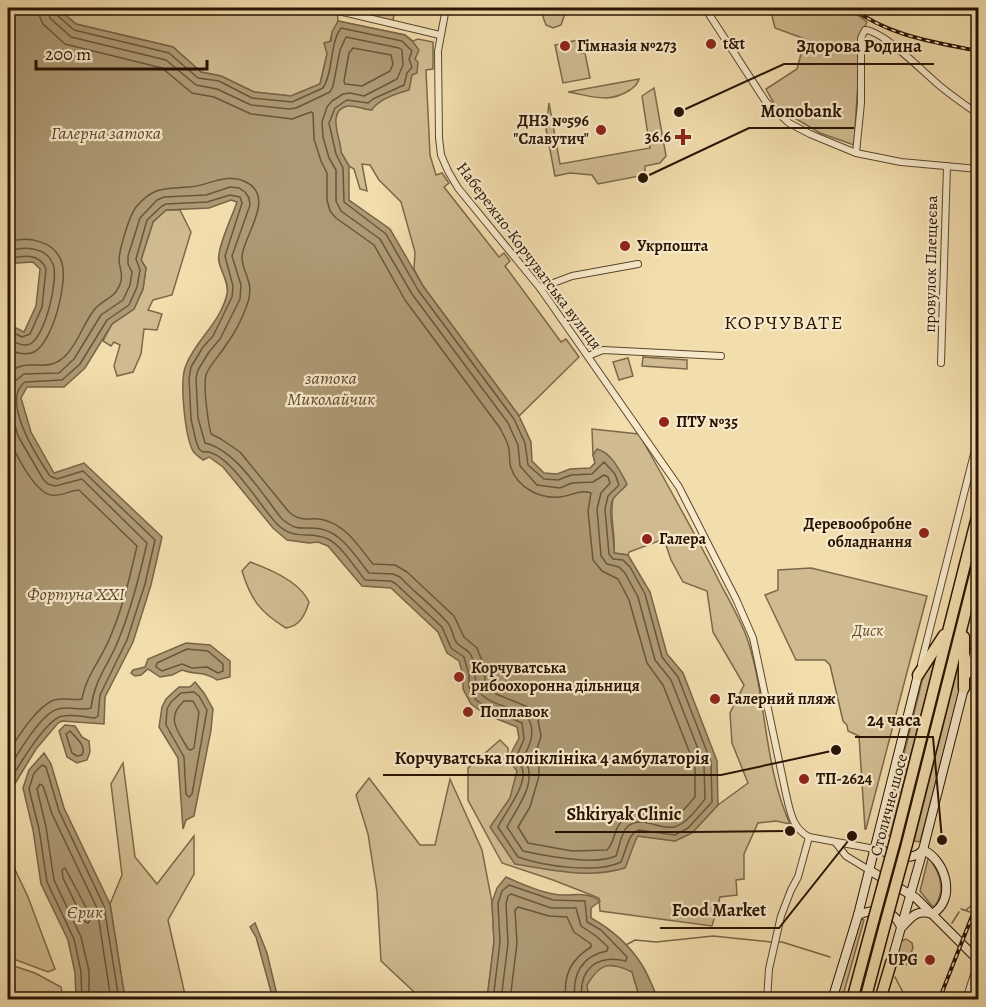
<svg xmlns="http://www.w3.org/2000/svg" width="986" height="1007" viewBox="0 0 986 1007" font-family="Alegreya,serif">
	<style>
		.green { fill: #d0bb90; stroke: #7c6849; stroke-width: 1.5 }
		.water { fill: #ad9973; stroke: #786446; stroke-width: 1.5 }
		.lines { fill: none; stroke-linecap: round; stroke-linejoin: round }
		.shore { stroke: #6a563a; stroke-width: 1.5 }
		.stream { stroke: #786446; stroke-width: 1.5 }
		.minor-casing { stroke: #5a462d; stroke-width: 8 }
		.secondary-casing { stroke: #281402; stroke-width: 10 }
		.trunk-casing { stroke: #281402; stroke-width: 13 }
		.minor { stroke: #f7e9ca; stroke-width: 6 }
		.secondary { stroke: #f7e9ca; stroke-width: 8 }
		.trunk { stroke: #f2ddad; stroke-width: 10 }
		.rail-casing { stroke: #281402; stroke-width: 4 }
		.rail { stroke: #f7e9ca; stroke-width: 1.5; stroke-dasharray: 4.5; stroke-linecap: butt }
		.trunk-bridge-casing { stroke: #281402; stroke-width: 13; stroke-linecap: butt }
		.trunk-bridge { stroke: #f2ddad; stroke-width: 10 }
		.poi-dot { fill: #8f2418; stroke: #f7e9ca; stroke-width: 2 }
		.labels { text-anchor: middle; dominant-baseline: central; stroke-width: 4.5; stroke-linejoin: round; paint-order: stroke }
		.poi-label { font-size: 16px; font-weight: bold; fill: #281402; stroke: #f7e9ca; text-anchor: start }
		.street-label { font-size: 16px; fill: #281402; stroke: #f7e9ca }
		.park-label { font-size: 16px; font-style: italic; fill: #634e34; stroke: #f7e9ca }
		.water-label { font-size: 18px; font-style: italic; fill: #5d492f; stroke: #f7e9ca }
		.quarter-label { font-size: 20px; letter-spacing: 1.5px; fill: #281402; stroke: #f7e9ca }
		.leader { fill: none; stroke: #281402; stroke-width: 2 }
		.callout-dot { fill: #281402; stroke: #f7e9ca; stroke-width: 2 }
		.callout-label { font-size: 18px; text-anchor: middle; font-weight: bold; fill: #281402; stroke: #f7e9ca; stroke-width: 4.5; stroke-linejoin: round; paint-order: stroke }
	</style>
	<rect width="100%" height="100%" fill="#f2ddad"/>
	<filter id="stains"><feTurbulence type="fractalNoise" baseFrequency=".00333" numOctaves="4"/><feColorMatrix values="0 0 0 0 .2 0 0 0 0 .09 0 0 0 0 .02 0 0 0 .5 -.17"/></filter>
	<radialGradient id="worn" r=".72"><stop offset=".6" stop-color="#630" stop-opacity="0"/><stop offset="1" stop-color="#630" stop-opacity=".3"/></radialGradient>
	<g class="green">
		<polygon points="57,8 395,8 393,21 337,8 338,21 405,35 413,41 418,39 433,42 433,69 426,70 430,155 436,175 442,173 449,183 444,187 499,257 504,253 510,261 505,266 561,342 566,339 579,357 519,416 423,286 414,269 415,252 401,202 379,180 370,165 362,164 367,191 360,189 354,169 349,166 341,152 325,110 332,33 320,84 291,96 254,92 221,76 201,72 173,47 76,24"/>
		<polygon points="545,8 567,8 561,25 553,28 546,25 543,17"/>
		<polygon points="770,8 848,8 867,22 861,34 854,145 820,133 776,107 766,89 797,69 805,39 775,28"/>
		<polygon points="578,40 581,53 585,53 590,78 563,83 555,45"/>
		<path d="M639,79C637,85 635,86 630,90C608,104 592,96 568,92Z"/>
		<polygon points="654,88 666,156 660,163 645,166 645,175 598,184 592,175 570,173 555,176 546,129 549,103 560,164 650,148 642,96"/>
		<polygon points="166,210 180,210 191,232 172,295 153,300 148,310 162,314 157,330 144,329 141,354 133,372 117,376 114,366 120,345 114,342 111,346 103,341 112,324 134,309 143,289 146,268 141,260 153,222"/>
		<polygon points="643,357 687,360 687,369 642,366"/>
		<polygon points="628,358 633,376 619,380 613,362"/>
		<path d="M592,429L639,434C665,480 690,525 714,571C725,594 740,617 748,641C767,701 764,767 790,824L776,821L758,823L744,854V879L736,880L737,895L720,897L712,926L600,911L599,898L553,880L502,863L468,800V768L500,740L508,748V759L635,839L638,836L675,841L692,833L718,805L748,783L732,743L730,713L744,685L713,632L707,591L683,582L671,560L664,539L629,552L628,555L614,553C616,535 609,517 613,499L593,465L595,463L593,455Z"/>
		<path d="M250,562C270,569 300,582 309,602C305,615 300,626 286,628C260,612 251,600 242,571Z"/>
		<polygon points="811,568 927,596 866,829 865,829 859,736 848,731 847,725 843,721 830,665 825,660 796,660 765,595 778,590 778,570"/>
		<polygon points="935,661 890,836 884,835 922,681 925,673"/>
		<polygon points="958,666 961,681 960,690 920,842 914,841"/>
		<polygon points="123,763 135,857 157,884 194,836 194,874 168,920 186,999 125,999 110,904 122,875 111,784"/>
		<polygon points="369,778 420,845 435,845 450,779 482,850 492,902 494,942 487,999 410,999 413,991 381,961 377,892 368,834 356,795"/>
		<path d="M928,859H930C940,873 946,890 935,906H932L920,891Z"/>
		<polygon points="8,860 11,861 28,897 55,969 48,972 8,957"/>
		<polygon points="860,918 864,920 842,999 836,1000"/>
		<polygon points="906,939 912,943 913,948 906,965 901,966 895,961 901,941"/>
		<polygon points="8,964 35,973 61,987 63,999 8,999"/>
		<polygon points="605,965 619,966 632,971 640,999 589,999 586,985 595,971"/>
	</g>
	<g class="water">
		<path d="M8,8H57L76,24L173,47L201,72L221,76L254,92L291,96L320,84L327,54L324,43L331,41L332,32L338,21L405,35L413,42L419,50L415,59L418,62L417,73L412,75L409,90C398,93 378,99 372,110C365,110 355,105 348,106C325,110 342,142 341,152L349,166V200L390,229L423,286L519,416L531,442L532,461L544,473L557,474L570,469L590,468L595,463L593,455L597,449C612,453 620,471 627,484C623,490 617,493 613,499C607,510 615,539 614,553L628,555L650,592L667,654L683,673L717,761L718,805L692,833L675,841L638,836C634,841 629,860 625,868C589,879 552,870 515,864L490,827L510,798L517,771L508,759L519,738L517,727L485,714L471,704L463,689V675L459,661L447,653L438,632L391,588L362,586L328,546L318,542L309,543L287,540L273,528L223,467L209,457L203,460C199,457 195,454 193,451C185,436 179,380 186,365C196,340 221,322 227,294C230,280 216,267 219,254C221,239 232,217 237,202L231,200L209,208L166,210L153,222L141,260L146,268L143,289L134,309L112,324L85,368L64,387H27L21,398L31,432L54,473L84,463L162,537L151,585L133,642L105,697L104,724L62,721L58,723L36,749L8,795V324L24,332L36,306L40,269L33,262L17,263L8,265Z"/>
		<path d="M186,643L210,645L230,661V677L217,680C202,670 197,676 182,670L172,675L160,677L148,669L141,675L135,676L131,673L133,670L145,667L148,659Z"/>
		<polygon points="195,682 204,693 213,709 211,730 194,816 186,820 183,829 178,758 159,727 162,707 166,699 179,687 190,687"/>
		<polygon points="65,725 75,726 82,737 89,741 90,752 87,760 77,763 67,757 59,731"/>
		<polygon points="44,753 51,764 64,808 110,904 125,999 76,999 75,973 68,940 41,884 33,830 23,788 29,770"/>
		<path d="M506,877C521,884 537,891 553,894C570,898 584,889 600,901L591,908V918C611,929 630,946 642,965C649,976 653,988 658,999H640L632,972C609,961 600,963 587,985L589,999H487L494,942L492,902L497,888Z"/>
		<polygon points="255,923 267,953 278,999 273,999 256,937 250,927"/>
	</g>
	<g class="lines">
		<g class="shore">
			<polygon points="353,48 391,55 393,64 390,71 362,86 345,84 344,81 349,53"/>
			<path d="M8,242C27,236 55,240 62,263C68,282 53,342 34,352C25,356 16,353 8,349"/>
			<path d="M8,252C22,246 46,246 53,264C59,279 45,337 30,344C22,347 15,342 8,339"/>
			<path d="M8,259C22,256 39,252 46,269L42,307L30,334L22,337L8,330"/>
			<path d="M8,375C26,353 47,378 68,353C79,340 84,323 94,310C104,298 116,299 121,281C123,273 119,267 119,259C120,248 129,216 136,207C154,186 164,189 189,187C207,186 228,172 246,182C276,197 244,235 242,256C241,272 256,282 247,305C242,319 235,333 226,345C220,355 210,364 206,375C203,387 208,422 211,434L221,439L240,452L289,512C303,524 309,516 324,520C347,526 359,547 373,564L395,565L407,572L454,616L464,637L477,648L485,669V683L488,688L496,694L528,707L537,715L541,736L535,756L539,767V776L530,807L518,827L528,843L572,851L607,850C616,841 613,827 625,818C641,806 659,823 675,816C683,813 689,803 695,797V766L663,685L647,663L629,600L618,579L602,571L593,560L588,511L591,493C580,489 571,496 560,497C540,499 518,488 511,468C509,462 510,455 509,449C508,442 503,435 500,428L405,300L374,245L336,218L330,211L327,200V173L321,161L314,139L313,113L311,112L292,119L251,114L214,97L192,93L162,68L65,44L43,24L39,15L38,8"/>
			<path d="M8,433C12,449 34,492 51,495C61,497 70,490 79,490L137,546C130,576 123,607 111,635C103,657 86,675 82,699C74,701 64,697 54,700C36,707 18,737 8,753"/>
			<polygon points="187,649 208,651 223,664 223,671 218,673 207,667 192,668 182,664 162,671 156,667 157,663"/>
			<polygon points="194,692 199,696 207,710 192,794 189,797 186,794 184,757 166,725 167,709 171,702 181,693"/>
			<path d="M184,701H193L199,712L194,748L191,750L188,749C178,731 165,718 184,701Z"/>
			<path d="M70,731C76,738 87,746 82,755L77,756L72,753L66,734Z"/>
			<path d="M8,770C17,755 41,713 58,709C69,706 81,711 91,708C95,676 110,664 120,636C132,606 140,574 147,543L82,479L55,486L48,484L43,479L18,436L8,399L14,382L24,374L59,373L74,359L101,315L123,300L130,285L132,272L128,264V256L140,218L157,200L164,197L206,195L230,187L239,188L245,192L249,198L250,205L232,256L241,285L240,299L220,339L209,352L198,370L196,378L198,418L205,443C236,450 262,494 282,519C300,534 303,525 321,529C342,533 356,557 369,573L393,574L400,577C415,593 433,606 447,622C453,628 452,637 457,643C461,648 468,649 471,655C477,667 472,685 482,695C493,707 524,708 530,722C535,735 529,746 524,757C539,783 518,805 507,827L523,851C546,856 594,866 616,856C620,846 620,834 628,826C641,815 660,830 674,827C686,824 698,808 705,799L704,764L671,680L655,660L638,597L625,573L619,567L607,564L601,556L597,509L601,493L610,483L608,477L604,475L593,482L572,483L560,488L537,485L520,466L518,445L508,423L412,294L380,239L341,211L336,201V170L329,158L323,137L322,122L327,107L332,101L343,94L350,93L364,96L397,79L403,65L402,50L399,48L346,37L340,50L333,86L330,92L296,108L289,109L251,105L217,89L196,85L166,60L71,37L50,18L47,8"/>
			<path d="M8,784C16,770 47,717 63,716C73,714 85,717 95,718L98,716L100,695L127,640L145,584L155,540L83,471L57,479L50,476C37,457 0,400 25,382L62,380L80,364L107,320L129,305L137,287L140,270L136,259L147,220L162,206L166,204L207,202L230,195L240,197L242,203L225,256L233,286L232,297L213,336L203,347L191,367L189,378L191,419L196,441L199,449L203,452C227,448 261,508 277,524C295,542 309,530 328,539C341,545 356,569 365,580L391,581L396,584L442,627L451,648L464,657L469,675V687L476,700L488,708L522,723L524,739L516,758C518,762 522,766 523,771C525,789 505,812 498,827L518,857C543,866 597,874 621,862C626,851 628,833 639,830L675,835L688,828L712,802L711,762L678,677L662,657L645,594L630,567L623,560L613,559L609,554L605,509L608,496L619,485L615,474L604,462L592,474L571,475L558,480L544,479L528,465L525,443L514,419L418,290L386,234L344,202L343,168L336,154L329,123L335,108L347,100L368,103L373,99L404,85L407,73L412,67L409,59L412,51L402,41L341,28C329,45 334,71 323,88L292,102L252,98L219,81L198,78L169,53L74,30L56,14L55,8"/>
			<polygon points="65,868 88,911 90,920 88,923 84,921 63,878 62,870"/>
			<polyline points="82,1000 81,972 74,939 47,882 39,829 29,789 34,773 42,765 46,767 59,811 104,906 119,1000"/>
			<polyline points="89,1000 89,971 81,937 54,880 46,827 37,789 40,784 43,786 52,814 97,908 111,1000"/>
			<path d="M493,1000L500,942L498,903L502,891L509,885L553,900L585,901L587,922L601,930L627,957L626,961C597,954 578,969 582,1000"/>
			<path d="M501,1000L508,943L506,904L508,896L511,894L551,908H576L581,926L596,936L608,947L607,951C581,956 572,975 575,1000"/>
			<path d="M510,1000L517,943L515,910L518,907L549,916L567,917L574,932L591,944V947C570,960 563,976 566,1000"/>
		</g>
		<g class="stream">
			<polyline points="973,903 978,890"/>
			<polyline points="961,909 970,912"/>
			<polyline points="966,910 972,905"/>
			<polyline points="952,923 959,912"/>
			<polyline points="776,942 782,942 830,957"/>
			<polyline points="626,945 635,940 656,942 713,936 771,942"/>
			<polyline points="895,977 907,1000"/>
		</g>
		<g class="minor-casing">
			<g id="minor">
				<polyline points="326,8 440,35"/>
				<path d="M446,8L438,51L439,138L441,155L448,171L458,188L540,288L679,487L736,599L753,638L786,794C790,811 792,828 809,837L875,849"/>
				<polyline points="705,8 766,102 789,123 810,134 856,153 901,162 978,169"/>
				<path d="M856,153L861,103V38L865,30C884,31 924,73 940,86C952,96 965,105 978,114"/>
				<polyline points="540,288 572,276 638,264"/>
				<polyline points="588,356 603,350 721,356"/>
				<polyline points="941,363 947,166"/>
				<polyline points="921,664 978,438"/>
				<polyline points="968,675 978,633"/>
				<polyline points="836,843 846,856 869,870"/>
				<polyline points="767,1000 769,969 781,916 791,890 798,877 809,837"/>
				<polyline points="966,1000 978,962"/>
			</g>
		</g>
		<g class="secondary-casing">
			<g id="secondary">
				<path d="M877,841C881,858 912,863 923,850"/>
				<polyline points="869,870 916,898 978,960"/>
				<path d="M858,915C875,908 893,908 901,927"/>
				<path d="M903,926C912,916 918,909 932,914C957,900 946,860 923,850"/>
				<polyline points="891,963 923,850 964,688"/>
				<polyline points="832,1000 858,915 918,675"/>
			</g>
		</g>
		<g class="trunk-casing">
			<g id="trunk">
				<polyline points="964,637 964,688"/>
				<polyline points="918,675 944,635"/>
				<polyline points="895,841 978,513"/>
				<polyline points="907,844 978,563"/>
				<polyline points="852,1000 874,918"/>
				<polyline points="865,1000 886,921"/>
				<polyline points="880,1000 891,963"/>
			</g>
		</g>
		<use href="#minor" class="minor"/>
		<use href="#secondary" class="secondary"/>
		<use href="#trunk" class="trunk"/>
		<g class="rail-casing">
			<g id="rail">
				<path d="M852,8C889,36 934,42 978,51"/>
				<polyline points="977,813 978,809"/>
				<polyline points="939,1000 978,901"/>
			</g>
		</g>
		<use href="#rail" class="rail"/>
		<g class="trunk-bridge-casing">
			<g id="trunk-bridge">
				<polyline points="874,918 895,841"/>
				<polyline points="886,921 907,844"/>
			</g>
		</g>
		<use href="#trunk-bridge" class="trunk-bridge"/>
	</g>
	<g class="poi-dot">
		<circle cx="711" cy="44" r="6"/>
		<circle cx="565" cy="46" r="6"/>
		<circle cx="601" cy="130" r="6"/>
		<path d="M680 128h6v6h6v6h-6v6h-6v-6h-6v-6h6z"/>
		<circle cx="625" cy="246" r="6"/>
		<circle cx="664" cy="422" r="6"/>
		<circle cx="924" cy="533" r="6"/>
		<circle cx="647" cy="539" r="6"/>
		<circle cx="459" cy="677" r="6"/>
		<circle cx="715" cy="699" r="6"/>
		<circle cx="468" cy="712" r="6"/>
		<circle cx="804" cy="779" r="6"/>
		<circle cx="930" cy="960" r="6"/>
	</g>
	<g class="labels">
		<g class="poi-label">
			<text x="723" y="44">t&amp;t</text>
			<text x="577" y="46">Гімназія №273</text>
			<text x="589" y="121" text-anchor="end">ДНЗ №596<tspan x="589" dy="18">"Славутич"</tspan></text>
			<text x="671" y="137" text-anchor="end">36.6</text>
			<text x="637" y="246">Укрпошта</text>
			<text x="676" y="422">ПТУ №35</text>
			<text x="912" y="524" text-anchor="end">Деревообробне<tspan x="912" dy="18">обладнання</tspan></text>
			<text x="659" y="539">Галера</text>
			<text x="471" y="668">Корчуватська<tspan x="471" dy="18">рибоохоронна дільниця</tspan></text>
			<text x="727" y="699">Галерний пляж</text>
			<text x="480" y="712">Поплавок</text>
			<text x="816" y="779">ТП-2624</text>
			<text x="918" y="960" text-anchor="end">UPG</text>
		</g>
		<g class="street-label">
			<text transform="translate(529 256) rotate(53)">Набережно-Корчуватська вулиця</text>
			<text transform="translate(931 264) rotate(-89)">провулок Плещеєва</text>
			<text transform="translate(889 805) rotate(-75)">Столичне шосе</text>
		</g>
		<g class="park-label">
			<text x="868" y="631">Диск</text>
		</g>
		<g class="water-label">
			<text x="106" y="133">Галерна затока</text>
			<text x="331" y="378">затока<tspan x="331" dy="21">Миколайчик</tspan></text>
			<text x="76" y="594">Фортуна XXI</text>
			<text x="85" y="912">Єрик</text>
		</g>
		<g class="quarter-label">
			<text x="784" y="322">КОРЧУВАТЕ</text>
		</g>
	</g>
	<path class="leader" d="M679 112L784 64H934M643 178L749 128H854M942 840L933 737H855M836 750L721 775H383M790 831L694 832H555M852 836L779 928H660"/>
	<g class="callout-dot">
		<circle cx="679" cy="112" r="6"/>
		<circle cx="643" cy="178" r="6"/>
		<circle cx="942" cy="840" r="6"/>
		<circle cx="836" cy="750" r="6"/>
		<circle cx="790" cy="831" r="6"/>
		<circle cx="852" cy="836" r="6"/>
	</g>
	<g class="callout-label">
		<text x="859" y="52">Здорова Родина</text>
		<text x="801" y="117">Monobank</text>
		<text x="894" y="726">24 часа</text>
		<text x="552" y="764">Корчуватська поліклініка 4 амбулаторія</text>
		<text x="624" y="820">Shkiryak Clinic</text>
		<text x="719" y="916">Food Market</text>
	</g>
	<rect width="986" height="1007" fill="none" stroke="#f2ddad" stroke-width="30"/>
	<rect x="9" y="9" width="968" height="989" fill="none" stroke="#281402" stroke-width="3"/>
	<rect x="15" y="15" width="956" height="977" fill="none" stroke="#281402" stroke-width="1.5"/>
	<path d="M36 60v9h171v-9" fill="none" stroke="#281402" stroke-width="3"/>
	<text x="45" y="60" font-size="18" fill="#281402" stroke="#f7e9ca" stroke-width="4.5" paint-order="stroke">200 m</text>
	<rect width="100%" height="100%" filter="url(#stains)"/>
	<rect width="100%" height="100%" fill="url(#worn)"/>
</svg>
